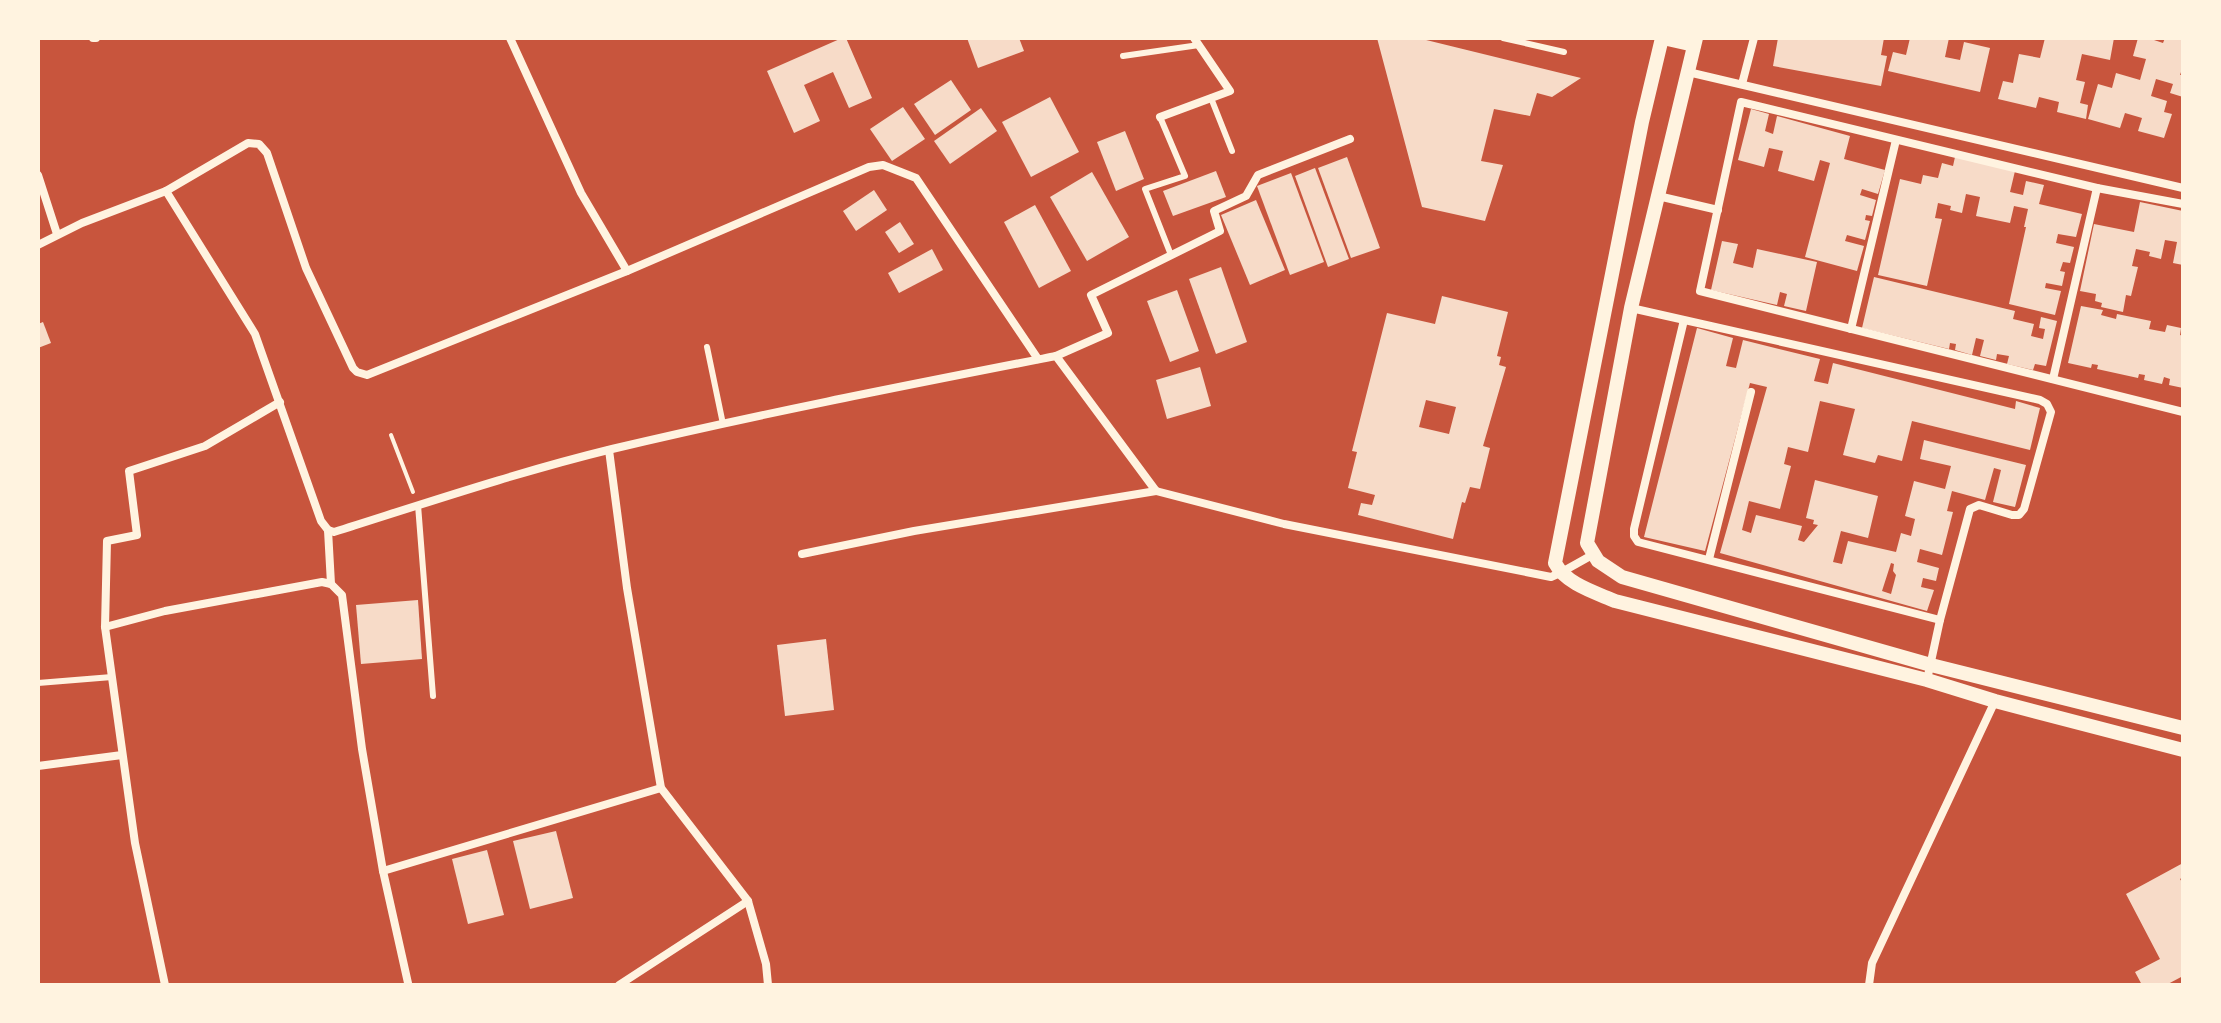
<svg xmlns="http://www.w3.org/2000/svg" width="2221" height="1023" viewBox="0 0 2221 1023" font-family="'PT Serif',serif">
	<style>
		.building { fill: #f7dbc8; fill-rule: evenodd }
		.lines { fill: none; stroke-linecap: round; stroke-linejoin: round }
		.path { stroke: #fff3e0; stroke-width: 4 }
		.service { stroke: #fff3e0; stroke-width: 6 }
		.minor { stroke: #fff3e0; stroke-width: 8 }
		.tertiary { stroke: #fff3e0; stroke-width: 14 }
	</style>
	<rect width="100%" height="100%" fill="#c8553d"/>
	<g class="building">
		<polygon points="842,38 846,38 872,98 849,108 833,72 804,85 820,121 794,133 767,71"/>
		<polygon points="967,38 1019,38 1024,51 978,68"/>
		<polygon points="1377,38 1418,38 1581,78 1552,97 1537,93 1530,116 1494,109 1481,161 1503,165 1485,221 1422,207"/>
		<polygon points="1778,38 1884,38 1881,55 1887,56 1881,86 1773,66"/>
		<polygon points="1910,38 1949,38 1945,57 1960,60 1964,42 1990,48 1980,92 1888,71 1893,52 1906,55"/>
		<polygon points="2045,38 2114,38 2110,60 2082,54 2076,80 2085,82 2080,103 2088,105 2086,119 2057,112 2059,102 2039,97 2036,108 1998,99 2003,81 2013,83 2019,54 2040,58"/>
		<polygon points="2138,38 2148,38 2163,43 2165,38 2183,38 2183,66 2180,75 2183,75 2183,97 2170,93 2173,84 2156,79 2151,96 2167,101 2164,112 2172,114 2164,138 2138,131 2142,118 2125,113 2120,128 2088,119 2098,84 2112,88 2116,73 2140,80 2146,59 2133,56"/>
		<polygon points="951,80 971,110 935,135 914,104"/>
		<polygon points="1050,97 1079,152 1031,177 1002,122"/>
		<polygon points="903,107 925,139 892,161 870,129"/>
		<polygon points="981,108 997,131 950,164 934,141"/>
		<polygon points="1751,109 1769,114 1765,131 1773,134 1777,116 1850,136 1844,159 1885,170 1878,194 1862,189 1860,195 1876,200 1872,216 1866,215 1865,220 1870,221 1865,240 1847,235 1845,241 1864,246 1857,271 1805,257 1830,163 1820,160 1814,181 1778,171 1783,151 1769,148 1764,167 1738,160"/>
		<polygon points="1125,131 1144,179 1116,191 1097,142"/>
		<polygon points="1347,157 1380,248 1351,258 1318,168"/>
		<polygon points="1955,157 2015,171 2010,192 2023,195 2026,181 2044,185 2039,204 2082,214 2076,237 2058,234 2056,243 2074,247 2070,263 2063,262 2060,271 2065,272 2062,286 2046,283 2045,288 2061,291 2055,315 2009,304 2026,227 2024,227 2028,209 2014,206 2010,223 1976,216 1980,197 1966,194 1962,213 1950,210 1951,206 1938,203 1935,218 1942,219 1927,286 1878,275 1900,179 1921,184 1923,175 1938,178 1942,163 1953,166"/>
		<polygon points="1315,168 1349,259 1328,267 1295,176"/>
		<polygon points="1216,171 1226,197 1173,216 1163,191"/>
		<polygon points="1092,172 1129,237 1087,261 1050,197"/>
		<polygon points="1291,173 1324,262 1290,275 1257,186"/>
		<polygon points="874,190 887,210 856,231 843,211"/>
		<polygon points="1256,200 1285,270 1250,285 1221,215"/>
		<polygon points="2140,202 2183,211 2183,265 2173,263 2177,242 2165,240 2161,259 2149,256 2150,252 2136,249 2132,266 2138,267 2131,296 2126,295 2123,312 2101,307 2102,303 2095,301 2096,294 2080,291 2094,224 2134,232"/>
		<polygon points="1035,205 1071,271 1039,288 1004,222"/>
		<polygon points="900,222 914,244 899,253 885,232"/>
		<polygon points="1722,241 1738,244 1733,263 1753,268 1757,249 1817,262 1806,311 1784,306 1787,294 1780,292 1777,305 1711,290"/>
		<polygon points="932,249 943,270 899,293 888,273"/>
		<polygon points="1221,267 1247,342 1216,354 1189,279"/>
		<polygon points="1874,277 2015,311 2013,319 2034,324 2031,336 2043,339 2045,329 2039,328 2041,317 2057,321 2046,366 2035,364 2033,370 2007,364 2009,356 1997,354 1996,360 1980,356 1984,340 1976,338 1972,355 1955,350 1956,344 1950,343 1949,349 1862,328"/>
		<polygon points="1177,290 1199,351 1170,362 1147,301"/>
		<path d="M1442,296L1508,312L1497,356L1501,357L1499,365L1506,367L1483,446L1490,448L1480,489L1470,487L1465,503L1462,502L1453,539L1358,515L1361,503L1372,505L1375,495L1348,488L1357,452L1352,451L1387,313L1435,324ZM1426,400L1456,407L1449,434L1419,427Z"/>
		<polygon points="2081,306 2103,310 2101,315 2116,319 2117,314 2151,321 2149,329 2165,332 2167,325 2181,328 2180,335 2183,336 2183,388 2169,385 2170,379 2164,377 2162,384 2144,380 2145,375 2139,374 2138,378 2097,369 2098,365 2092,364 2091,368 2068,363"/>
		<polygon points="43,322 51,343 38,348 38,324"/>
		<path d="M1697,328L1733,338L1726,366L1736,368L1743,340L1820,359L1814,381L1828,384L1833,363L2015,409L2016,401L2040,408L2030,450L1912,421L1902,461L1878,455L1875,463L1843,455L1855,409L1820,401L1808,452L1788,447L1784,464L1791,466L1780,509L1749,501L1742,530L1751,533L1756,515L1802,526L1798,540L1804,542L1818,525L1813,524L1814,520L1806,518L1815,480L1878,496L1868,538L1841,531L1833,562L1842,564L1848,541L1896,552L1901,533L1911,536L1915,519L1905,516L1914,481L1945,489L1951,466L1920,459L1924,440L2026,465L2015,507L1993,502L2001,470L1994,468L1985,500L1952,491L1947,511L1953,512L1942,555L1920,549L1917,562L1939,568L1936,581L1923,578L1921,587L1934,590L1927,611L1720,553L1767,387L1750,383L1705,551L1644,537ZM1891,563L1894,564L1893,571L1896,575L1891,594L1882,591Z"/>
		<polygon points="1200,367 1211,406 1167,419 1156,380"/>
		<polygon points="418,600 422,659 361,664 356,605"/>
		<polygon points="826,639 834,710 785,716 777,645"/>
		<polygon points="556,831 573,898 530,909 513,841"/>
		<polygon points="487,850 504,915 468,924 452,859"/>
		<polygon points="2183,863 2183,877 2180,879 2183,884 2183,976 2166,985 2142,985 2135,972 2160,959 2126,894"/>
	</g>
	<g class="lines">
		<polyline class="path" points="391,435 413,492"/>
		<g class="service">
			<polyline points="1503,38 1564,52"/>
			<polyline points="1123,56 1199,45"/>
			<polyline points="1211,98 1232,151"/>
			<polyline points="1160,117 1185,176 1145,189 1171,255"/>
			<polyline points="707,347 723,424"/>
			<polyline points="418,505 433,696"/>
			<polyline points="38,683 112,677"/>
		</g>
		<g class="minor">
			<polyline points="93,38 96,38"/>
			<polyline points="510,38 581,193 627,271"/>
			<polyline points="1688,72 2183,188"/>
			<polyline points="1742,84 1754,38"/>
			<polyline points="1160,117 1230,91 1194,38"/>
			<polyline points="38,175 57,234"/>
			<polyline points="166,191 255,334 321,521 328,530 331,584"/>
			<polyline points="1658,196 1718,210"/>
			<polyline points="2183,204 2097,188 1741,102 1700,291 2183,412"/>
			<polyline points="38,245 82,223 166,191 248,143 259,144 267,153 306,268 353,368 357,372 367,375 627,271 869,167 883,165 916,178 1038,359"/>
			<polyline points="1631,308 2040,400 2047,404 2051,412 2024,509 2019,515 2012,515 1979,505 1970,509 1940,620 1638,542 1634,536 1634,529 1684,320"/>
			<polyline points="1851,329 1896,140"/>
			<polyline points="1056,356 1108,333 1091,295 1220,231 1214,211 1246,196 1258,175 1350,139"/>
			<polyline points="2053,379 2097,188"/>
			<polyline points="609,450 627,588 661,788 748,901 766,964 768,985"/>
			<path d="M328,530L334,532C426,503 518,472 612,449C759,414 908,385 1056,356L1156,491L1284,524L1551,577L1560,573L1594,554"/>
			<polyline points="802,554 914,531 1156,491"/>
			<polyline points="1709,559 1751,392"/>
			<polyline points="105,627 165,611 322,582 331,584 342,595 362,749 383,871 408,983"/>
			<polyline points="1927,680 1940,620"/>
			<polyline points="38,766 122,755"/>
			<polyline points="383,871 661,788"/>
			<polyline points="165,985 135,843 105,627 107,541 137,535 129,471 205,446 280,402"/>
			<polyline points="619,985 748,901"/>
			<polyline points="1869,985 1872,963 1995,701"/>
		</g>
		<g class="tertiary">
			<path d="M1662,38L1642,122L1555,563C1566,584 1594,592 1615,601L1927,680L1995,701L2183,750"/>
			<polyline points="1663,38 1694,45"/>
			<polyline points="1696,38 1631,308 1587,543 1598,561 1622,577 1931,665 2183,728"/>
		</g>
	</g>
	<rect width="2221" height="1023" fill="none" stroke="#fff3e0" stroke-width="80"/>
</svg>
